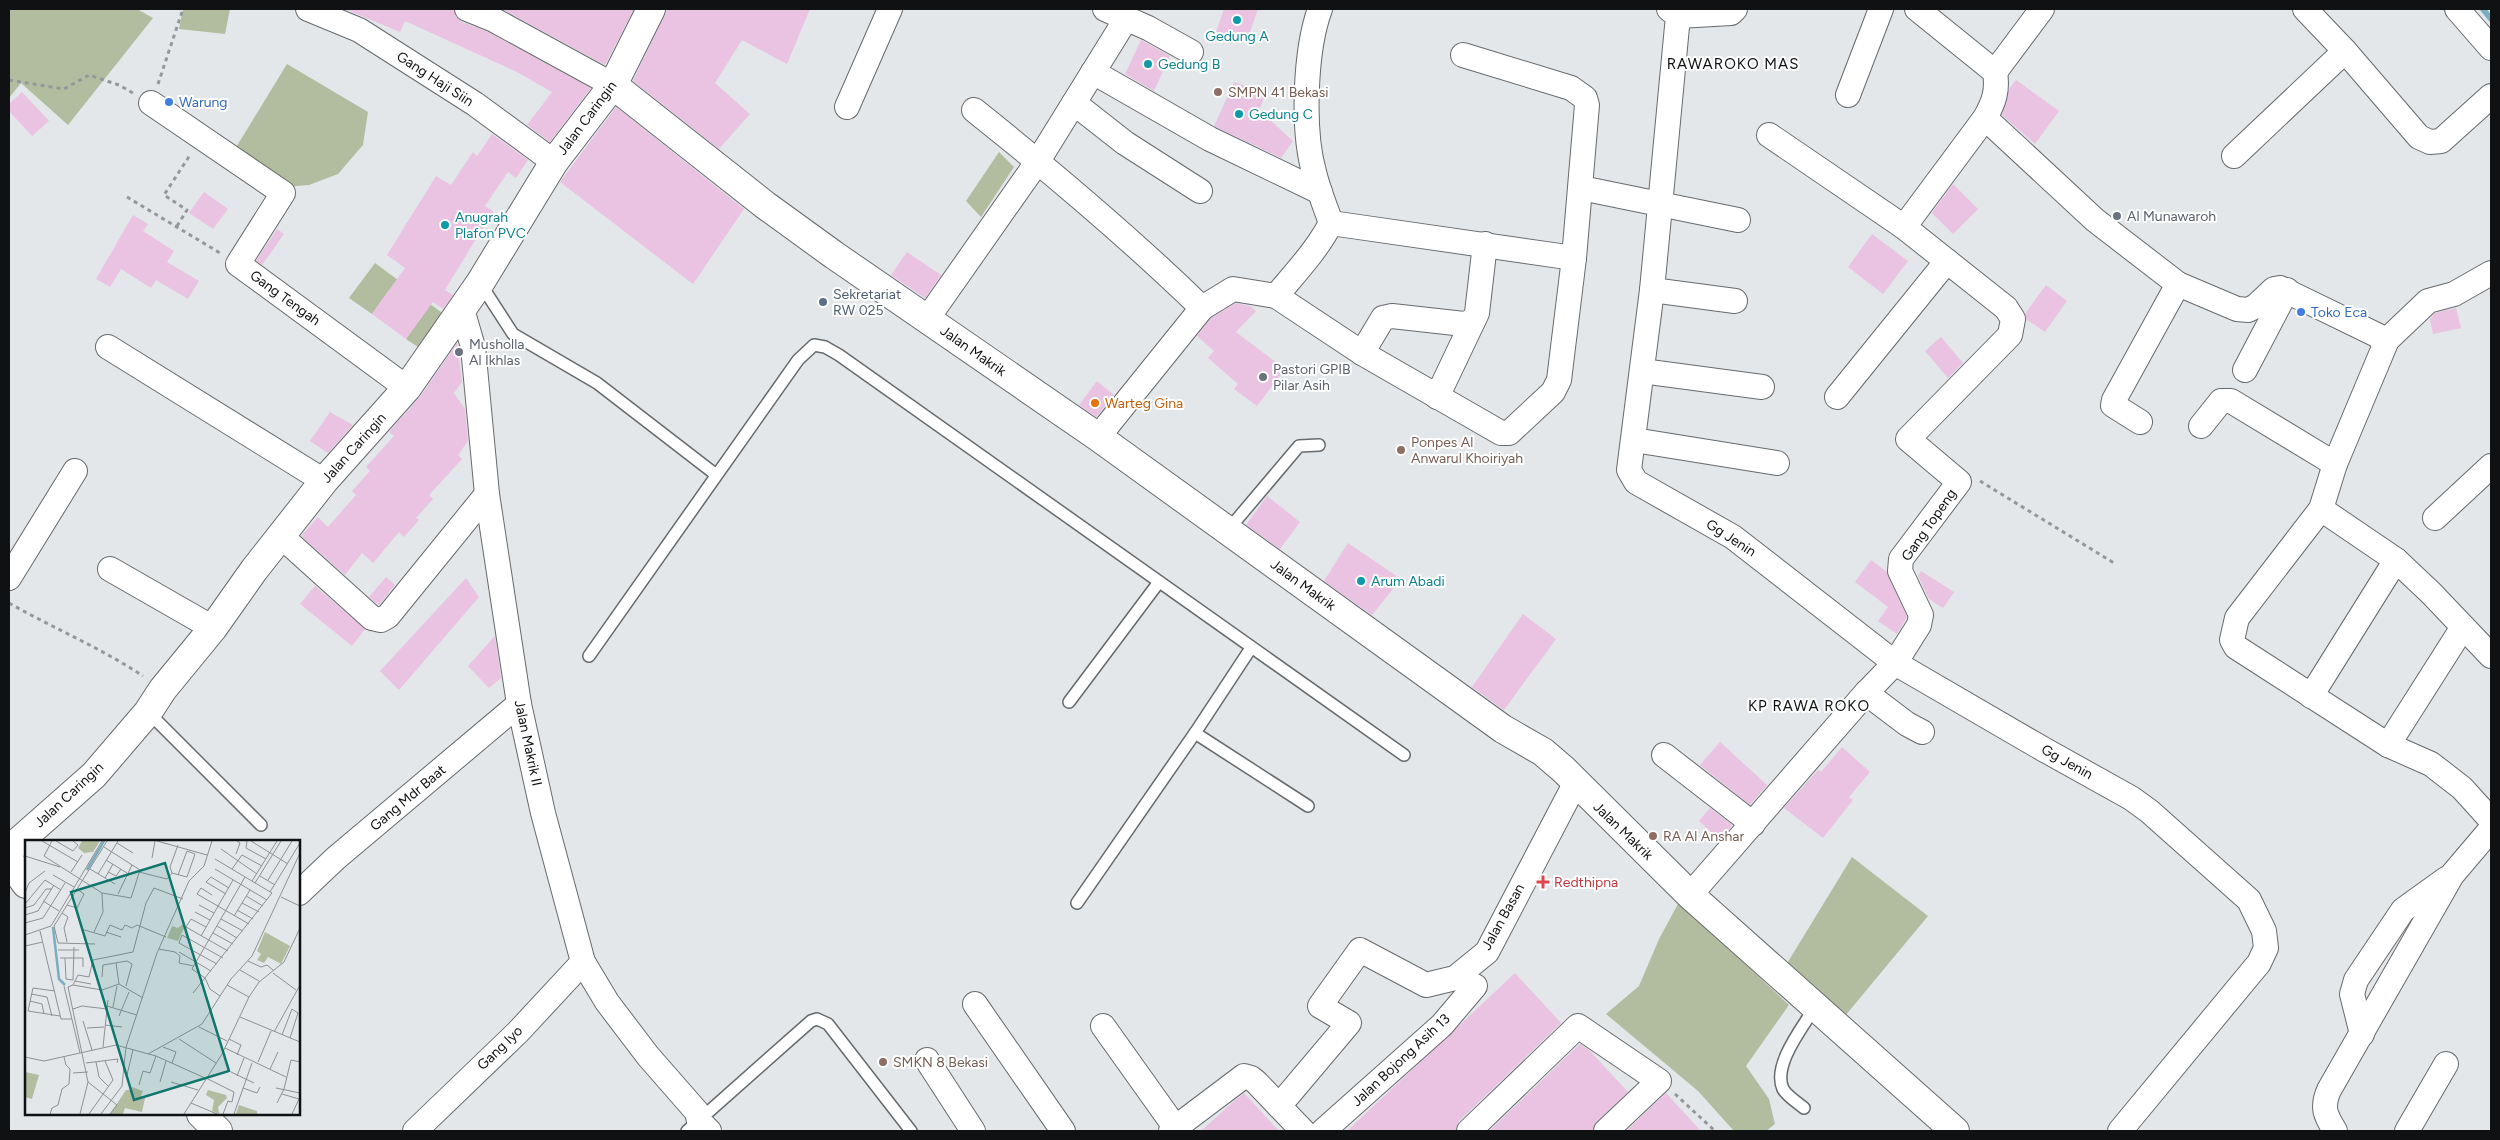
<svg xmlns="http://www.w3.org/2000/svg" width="2500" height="1140" viewBox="0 0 2500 1140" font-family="Figtree,sans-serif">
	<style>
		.green { fill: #b2bda0 }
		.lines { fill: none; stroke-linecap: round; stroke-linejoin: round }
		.stream { stroke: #79adc0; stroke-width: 6 }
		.building { fill: #eac2e2 }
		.service-casing { stroke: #676a6d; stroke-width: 14 }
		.minor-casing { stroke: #676a6d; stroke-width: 26 }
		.tertiary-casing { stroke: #676a6d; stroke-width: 30 }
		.secondary-casing { stroke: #676a6d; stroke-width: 30 }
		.path { stroke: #94989a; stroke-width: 3; stroke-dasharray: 4 4; stroke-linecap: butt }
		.service { stroke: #fff; stroke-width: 11 }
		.minor { stroke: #fff; stroke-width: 24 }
		.tertiary { stroke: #fff; stroke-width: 28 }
		.secondary { stroke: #fff; stroke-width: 28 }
		.culture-dot { fill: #0f9aa8; stroke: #fff; stroke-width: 2 }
		.education-dot { fill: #8d6e63; stroke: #fff; stroke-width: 2 }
		.shop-dot { fill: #3f7fe0; stroke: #fff; stroke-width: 2 }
		.worship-dot { fill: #6b7280; stroke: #fff; stroke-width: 2 }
		.service-dot { fill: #5c6f8a; stroke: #fff; stroke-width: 2 }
		.food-dot { fill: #e8710a; stroke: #fff; stroke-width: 2 }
		.health-dot { fill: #e0444e; stroke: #fff; stroke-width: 2 }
		.labels { text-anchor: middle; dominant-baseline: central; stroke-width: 4; stroke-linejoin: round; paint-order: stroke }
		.culture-label { font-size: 14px; fill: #0d838f; stroke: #fff; text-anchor: start }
		.street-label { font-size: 14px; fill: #0f1112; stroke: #fff }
		.education-label { font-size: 14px; fill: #785e54; stroke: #fff; text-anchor: start }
		.shop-label { font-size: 14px; fill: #366cbe; stroke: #fff; text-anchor: start }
		.worship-label { font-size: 14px; fill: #5b616d; stroke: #fff; text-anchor: start }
		.service-label { font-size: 14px; fill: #4e5e75; stroke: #fff; text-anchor: start }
		.food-label { font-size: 14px; fill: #c56008; stroke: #fff; text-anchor: start }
		.health-label { font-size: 14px; fill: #be3a42; stroke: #fff; text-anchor: start }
		.neighbourhood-label { font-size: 15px; letter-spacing: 1px; fill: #0f1112; stroke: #fff }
		.inset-river { fill: none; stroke: #79adc0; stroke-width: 2.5 }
		.inset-road { fill: none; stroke: #8e9194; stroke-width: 1 }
		.view { fill: #0f766e; fill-opacity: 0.15; stroke: #0f766e; stroke-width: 2.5 }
		.inset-edge { fill: none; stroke: #0f1112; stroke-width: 2.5 }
	</style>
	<rect width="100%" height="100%" fill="#e3e7ea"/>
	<g class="green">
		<polygon points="9,9 137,9 153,18 68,125 21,83 9,98"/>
		<polygon points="183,9 230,9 225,34 179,29"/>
		<polygon points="287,64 368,112 363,145 338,174 309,185 285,187 232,154"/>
		<polygon points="999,152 1014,167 981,217 966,201"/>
		<polygon points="375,263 445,315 421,349 406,339 423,315 389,290 372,314 349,298"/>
		<polygon points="1852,857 1928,916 1840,1022 1783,970"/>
		<polygon points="1679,902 1789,1005 1746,1066 1769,1099 1775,1124 1766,1131 1734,1131 1698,1091 1606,1014 1639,986 1659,939"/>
	</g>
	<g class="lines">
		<polyline class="stream" points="2483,9 2491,19"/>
	</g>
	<g class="building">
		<polygon points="345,9 454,9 456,17 462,22 488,32 591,88 550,142 527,125 552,92 517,72 405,21 400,32"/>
		<polygon points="502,9 634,9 605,65"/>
		<polygon points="667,9 810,9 787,64 742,40 715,83 750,114 719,149 633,81"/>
		<polygon points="1224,9 1258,9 1246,43 1216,32"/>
		<polygon points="1141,40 1170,56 1154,91 1125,74"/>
		<polygon points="2016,80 2059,111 2035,144 2002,115 2009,89"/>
		<polygon points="1234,82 1266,94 1259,110 1293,141 1281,158 1214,126"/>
		<polygon points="22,92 49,121 32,136 9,111 9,104"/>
		<polygon points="616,107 744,209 693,284 560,182"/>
		<polygon points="492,134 528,160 516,178 508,172 485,206 493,211 445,290 453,295 443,309 433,302 406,339 372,314 405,268 387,255 436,176 451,185 473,152 477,156"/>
		<polygon points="1953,184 1978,209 1953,234 1932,213"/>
		<polygon points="204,192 228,209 213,229 189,213"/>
		<polygon points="133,215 148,224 143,231 174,251 167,262 199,281 188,299 156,280 151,288 121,269 110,287 96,279"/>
		<polygon points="277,229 284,234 262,265 256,261"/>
		<polygon points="1872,234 1908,261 1883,294 1848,267"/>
		<polygon points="907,252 941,275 925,298 891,275"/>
		<polygon points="2046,285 2067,301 2045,332 2026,319 2025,314"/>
		<polygon points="1236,303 1250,306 1256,311 1236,332 1285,369 1257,406 1234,389 1238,384 1208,358 1214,351 1197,336 1211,318"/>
		<polygon points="2456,308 2461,328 2433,334 2430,319 2435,313"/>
		<polygon points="1941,337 1963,363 1948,378 1925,351"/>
		<polygon points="457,343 462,382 454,393 465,409 468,441 458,455 462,459 429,495 433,499 416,518 419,520 404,537 399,532 373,563 362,553 345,575 301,536 318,517 328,527 356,495 352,491 370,471 366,467 394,436 389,432 420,397"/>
		<polygon points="1097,381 1114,395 1096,417 1079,405"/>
		<polygon points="330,412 353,425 328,453 310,441"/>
		<polygon points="1267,496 1300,522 1280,549 1246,525"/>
		<polygon points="1348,543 1401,579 1372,615 1324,581"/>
		<polygon points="1871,560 1887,572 1907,617 1897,634 1878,621 1888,607 1855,582"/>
		<polygon points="1921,571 1954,592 1943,608 1929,599 1918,576"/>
		<polygon points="386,577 395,585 379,605 369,597"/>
		<polygon points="466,578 479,597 399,690 380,671"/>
		<polygon points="315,586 365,629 352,646 300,604"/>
		<polygon points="1523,614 1556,639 1504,710 1472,687"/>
		<polygon points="495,636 501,678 489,688 468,666"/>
		<polygon points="1720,742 1767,785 1750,805 1700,765"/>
		<polygon points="1842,747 1870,772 1849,797 1853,800 1823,838 1784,808 1818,770 1821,772"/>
		<polygon points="1710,808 1732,825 1720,840 1699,821"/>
		<polygon points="1515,973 1561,1023 1459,1121 1456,1131 1347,1131"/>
		<polygon points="1580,1044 1589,1050 1628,1092 1597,1121 1593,1131 1489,1131"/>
		<polygon points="1244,1093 1279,1131 1201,1131 1233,1102"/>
		<polygon points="1666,1093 1701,1131 1626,1131"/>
	</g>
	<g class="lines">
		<g class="service-casing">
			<g id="service">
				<polyline points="480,283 513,334 597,383 715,474"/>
				<polyline points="1228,530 1299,446 1319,445"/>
				<polyline points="589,656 798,360 814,345 825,347 839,355 1404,755"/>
				<polyline points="1069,702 1159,582"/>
				<polyline points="148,712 261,825"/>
				<polyline points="1195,733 1308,806"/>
				<polyline points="1077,903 1195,733 1251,648"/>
				<path d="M1804,1108C1798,1103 1787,1096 1783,1089C1772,1065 1803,1027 1815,1007"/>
				<polyline points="687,1131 811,1021 817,1019 828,1024 911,1131"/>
			</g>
		</g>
		<g class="minor-casing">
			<g id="minor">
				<polyline points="308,9 359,30 475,104 554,162"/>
				<polyline points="467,9 494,20 613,85"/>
				<polyline points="1105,9 1148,28 1191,52"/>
				<polyline points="1669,9 1678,16 1652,290 1629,470 1636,482 1733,537 1895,663 2043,749 2131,798 2149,811 2249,900 2264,931 2266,948 2259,963 2120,1131"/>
				<polyline points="2305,9 2345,51 2419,137 2430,142 2441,141 2491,96"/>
				<polyline points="2457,9 2491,48"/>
				<polyline points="1678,16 1731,13 1735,9"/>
				<polyline points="1093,72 1210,139 1320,192"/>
				<polyline points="1995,72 2042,9"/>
				<polyline points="1848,95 1881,9"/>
				<polyline points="151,103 283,193 238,264 407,388"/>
				<polyline points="1074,103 1125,143 1200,191"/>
				<polyline points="847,107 890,9"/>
				<path d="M974,110C1053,173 1130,238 1202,308"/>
				<polyline points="1985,118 2095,220 2178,284 2237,309 2248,310 2256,306 2274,289 2280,288 2387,340"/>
				<polyline points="1769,135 1904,227"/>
				<polyline points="2234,156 2345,51"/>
				<polyline points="1581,188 1738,220"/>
				<polyline points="1331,223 1574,258"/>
				<polyline points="2491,273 2454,294 2428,301 2387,340 2335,464 2321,509 2237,618 2232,640 2236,647 2388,745 2431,764 2462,788 2491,820"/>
				<polyline points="1652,290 1735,301"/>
				<polyline points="1276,296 1362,353 1501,433 1509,433 1553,392 1559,380 1574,258 1587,105 1585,98 1571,88 1463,55"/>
				<polyline points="462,309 473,347 487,494 519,704 543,813 583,962 607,1002 648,1056 697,1112 699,1121 709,1131"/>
				<polyline points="927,319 1038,161 1126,19"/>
				<polyline points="108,347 324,481"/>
				<polyline points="1362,353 1383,318 1392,316 1464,324 1473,321"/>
				<polyline points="2245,370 2287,290"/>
				<polyline points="1642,371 1762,387"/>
				<polyline points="1437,397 1477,313 1485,244"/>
				<polyline points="1837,397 1947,261"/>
				<polyline points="2140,422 2113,405 2114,400 2178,284"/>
				<polyline points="2201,426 2221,401 2231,401 2335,464"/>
				<path d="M1098,437L1202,308L1233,289L1276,296C1296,272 1317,250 1331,223C1325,206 1318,189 1314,172C1302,129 1305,50 1320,9"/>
				<polyline points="1634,440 1777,463"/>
				<polyline points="2321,509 2396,560 2431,593 2491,656"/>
				<polyline points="2435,518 2491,466"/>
				<polyline points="281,536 372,618 381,620 388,616 487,494"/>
				<polyline points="110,569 213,628"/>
				<polyline points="9,578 75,471"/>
				<polyline points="1866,693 1907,724 1922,732"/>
				<polyline points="2311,696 2396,560"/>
				<polyline points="2388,745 2463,627"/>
				<polyline points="1664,755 1753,824"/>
				<polyline points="299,893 336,858 519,704"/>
				<path d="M1690,895L1866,693L1895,663L1919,625L1921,615L1900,571L1901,559L1959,482L1908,439L2010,335L2013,319L2006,308L1904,227L1985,118C1994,102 1998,91 1995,72L1917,9"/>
				<polyline points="975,1004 1063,1131"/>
				<polyline points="1103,1026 1175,1127"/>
				<polyline points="2362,1034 2352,994 2356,980 2403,910 2446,879"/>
				<polyline points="927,1060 973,1131"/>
				<polyline points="1279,1106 1349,1023 1320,1006 1360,950 1426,985 1455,978 1487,952 1576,782"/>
				<polyline points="415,1131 518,1032 583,962"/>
				<polyline points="1171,1131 1244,1076 1251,1078 1256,1082 1303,1131"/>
				<polyline points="1323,1131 1442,1025 1475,986"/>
				<polyline points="1469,1131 1578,1026 1659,1081 1606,1131"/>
				<path d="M2335,1131C2326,1116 2321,1108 2329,1090L2452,875L2491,829"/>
				<polyline points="2407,1131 2446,1064"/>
			</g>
		</g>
		<g class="tertiary-casing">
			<polyline id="tertiary" points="613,85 765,205 834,255 1098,437 1503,729 1543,752 1564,770 1690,895 1955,1131"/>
		</g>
		<g class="secondary-casing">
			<g id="secondary">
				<polyline points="9,850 94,775 148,712 163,689 213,628 254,570 324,481 407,388 480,283 554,162 613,85 651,9"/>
				<polyline points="9,860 26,884"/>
				<polyline points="201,1114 218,1131"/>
			</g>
		</g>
		<g class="path">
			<polyline points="9,80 64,89 89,75 119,85 133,93"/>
			<polyline points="158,84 183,9"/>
			<polyline points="127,197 220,253"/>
			<polyline points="177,226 187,210 164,195 190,155"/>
			<polyline points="1980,481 2114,563"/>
			<path d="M9,603C53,628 101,648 143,676"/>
			<polyline points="1675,1094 1715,1131"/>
		</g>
		<use href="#service" class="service"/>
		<use href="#minor" class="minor"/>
		<use href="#tertiary" class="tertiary"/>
		<use href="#secondary" class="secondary"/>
	</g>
	<g class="culture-dot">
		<circle cx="1237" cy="20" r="5"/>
		<circle cx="1148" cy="64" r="5"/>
		<circle cx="1239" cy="114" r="5"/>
		<circle cx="445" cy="225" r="5"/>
		<circle cx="1361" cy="581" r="5"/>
	</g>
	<g class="education-dot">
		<circle cx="1218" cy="92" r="5"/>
		<circle cx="1401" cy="450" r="5"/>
		<circle cx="1653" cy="836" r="5"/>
		<circle cx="883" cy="1062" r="5"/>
	</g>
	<g class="shop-dot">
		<circle cx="169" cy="102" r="5"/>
		<circle cx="2301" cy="312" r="5"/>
	</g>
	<g class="worship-dot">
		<circle cx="2117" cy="216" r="5"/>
		<circle cx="459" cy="352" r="5"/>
		<circle cx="1263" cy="377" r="5"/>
	</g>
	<circle class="service-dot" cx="823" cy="302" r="5"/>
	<circle class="food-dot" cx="1095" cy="403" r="5"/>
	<path class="health-dot" d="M1540.5 874.5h5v5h5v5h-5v5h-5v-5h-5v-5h5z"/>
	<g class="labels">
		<g class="culture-label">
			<text x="1237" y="36" text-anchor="middle">Gedung A</text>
			<text x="1158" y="64">Gedung B</text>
			<text x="1249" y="114">Gedung C</text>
			<text x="455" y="217">Anugrah<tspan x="455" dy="16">Plafon PVC</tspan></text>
			<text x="1371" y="581">Arum Abadi</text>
		</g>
		<g class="street-label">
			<text transform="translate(435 79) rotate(33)">Gang Haji Siin</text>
			<text transform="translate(587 118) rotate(-53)">Jalan Caringin</text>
			<text transform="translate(285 298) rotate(36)">Gang Tengah</text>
			<text transform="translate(973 351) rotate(35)">Jalan Makrik</text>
			<text transform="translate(354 448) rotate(-48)">Jalan Caringin</text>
			<text transform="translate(1929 525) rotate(-55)">Gang Topeng</text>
			<text transform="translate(1731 538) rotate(33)">Gg Jenin</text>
			<text transform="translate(1303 585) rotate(36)">Jalan Makrik</text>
			<text transform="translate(528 743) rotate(78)">Jalan Makrik II</text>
			<text transform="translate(2067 762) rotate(29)">Gg Jenin</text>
			<text transform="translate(69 795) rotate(-43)">Jalan Caringin</text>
			<text transform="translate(408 798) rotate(-40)">Gang Mdr Baat</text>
			<text transform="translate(1623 831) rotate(44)">Jalan Makrik</text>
			<text transform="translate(1503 917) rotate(-61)">Jalan Basan</text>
			<text transform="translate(500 1048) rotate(-44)">Gang Iyo</text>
			<text transform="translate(1401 1060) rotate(-43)">Jalan Bojong Asih 13</text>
		</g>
		<g class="education-label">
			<text x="1228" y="92">SMPN 41 Bekasi</text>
			<text x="1411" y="442">Ponpes Al<tspan x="1411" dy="16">Anwarul Khoiriyah</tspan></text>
			<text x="1663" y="836">RA Al Anshar</text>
			<text x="893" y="1062">SMKN 8 Bekasi</text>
		</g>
		<g class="shop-label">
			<text x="179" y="102">Warung</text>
			<text x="2311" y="312">Toko Eca</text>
		</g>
		<g class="worship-label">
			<text x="2127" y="216">Al Munawaroh</text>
			<text x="469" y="344">Musholla<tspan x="469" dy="16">Al Ikhlas</tspan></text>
			<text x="1273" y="369">Pastori GPIB<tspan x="1273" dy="16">Pilar Asih</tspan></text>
		</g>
		<g class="service-label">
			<text x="833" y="294">Sekretariat<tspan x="833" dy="16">RW 025</tspan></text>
		</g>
		<g class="food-label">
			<text x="1105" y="403">Warteg Gina</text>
		</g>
		<g class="health-label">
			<text x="1554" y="882">Redthipna</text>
		</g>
		<g class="neighbourhood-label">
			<text x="1733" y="64">RAWAROKO MAS</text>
			<text x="1809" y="706">KP RAWA ROKO</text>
		</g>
	</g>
	<g transform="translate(25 840)">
		<rect width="275" height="275" fill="#e3e7ea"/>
		<path d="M57,1H75L68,12L59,13L53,8ZM158,84L160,86L153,101L142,98L147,86L153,88ZM240,92L265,106L256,124L243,117L239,123L232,120L236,114L232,111ZM0,232L14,235L7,259L0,257ZM107,247L118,251L116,256L120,258L117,272L100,268L98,274H85L101,250H106ZM183,250L201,255L202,258L193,267L194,274L187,271L189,260L181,255ZM214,265L232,271V274H211Z" fill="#b2bda0"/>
		<path class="inset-river" d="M62,30L79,1M28,87L34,139L40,145"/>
		<path class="inset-road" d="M17,1L53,22M27,1L19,16L77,53M31,1L48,11L53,5L48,1M132,1L182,15M222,1L221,8L241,19M226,1L263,24M92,3L108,13M196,9L232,34M211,14L215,3L212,1M0,16L35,27M127,18L130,1M81,20L102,33M65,29L90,44M190,29L242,60M207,29L217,15L237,26M46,32L57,15M83,32L91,36L96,29M114,32L142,39L147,33M147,33L162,37L170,14L162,11L153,35M147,33L145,27L153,5M73,34L93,1M28,35L49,47M235,36L250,45M80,38L88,24M243,40L267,1M227,41L252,1M230,43L256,1M245,52L275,3M0,53L4,43L20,31M77,53L106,58L115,30L79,7M93,54L107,25M201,54L181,42L186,37L204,48M187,55L176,48L172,54L224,84M221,56L238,66M256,57L275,66M18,61L34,71M217,63L234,72M0,64L20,40L36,50M42,65L52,68L59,54L52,49M174,65L189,73M0,68L9,65L21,49H27M212,70L228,79M170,72L185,80M37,73L43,77L39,88L42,102M0,75L13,71L29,45M209,76L225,50M196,79L218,91M0,83L18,78L40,43M192,86L212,98M181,87L166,79L161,87L203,111M56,89L80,96L85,85L97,90L100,85L107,88L112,85L141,97M15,91L36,179H47M69,92L78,72L77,53M81,92L96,97M188,93L208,104M0,95L26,86L77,1M176,96L208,40M70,104L33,103L29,86L82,1M0,106L18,102M134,109L150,112L155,116L154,123L169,126M33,110H54M154,112L186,131M35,118H58V127M40,118L41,139L48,140L49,107M223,121L236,127L242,125L248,130M91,123L94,144M192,124L154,103L157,95L198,118M215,130L234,141M248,133L271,150M77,137L78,125L102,121L107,124L101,146M180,138L167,129L220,37M180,138L185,149L195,156M50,141L66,144M48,145L53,135L64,137L68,120L108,112L121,63L129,48L158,59M202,145L224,157M39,146L55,213M30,151L8,148L3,171L35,176M168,153L247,53L190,19M6,154L22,157L27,176M5,161L17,164L19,174M82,166L112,175M88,167L92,146M48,169L57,166L82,169M94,176L104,152M215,177L275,202M58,181L67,210M80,185L97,187M174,187L202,201M62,188L79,187M249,192L275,145M257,195L267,169L273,173L265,198M154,199L191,223M204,199L216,205L212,215M78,207L83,160M138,207L151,212L147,223M200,208L261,237M123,214L177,184L206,139L227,116L275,13M0,217L19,221L91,205L131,216L180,238M71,222L74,237L84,247M233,222L246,191M61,223L93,219L92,223M245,229L253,212M206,232L229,243M48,233L63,232M102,235L108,210M212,236L219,218M181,238L209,252L207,262M135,242L141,221M146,242L173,250M114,245L118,231L125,233L131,216M218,248L232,253L235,247M251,248L275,253M257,254L274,259M166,263L192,274M252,263L259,249L266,220L275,222M25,274L27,268L33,265L37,249L44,244L45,229L41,225L39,217M55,274L63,242M64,274L88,240L80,221M76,274L97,246L101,207L132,113L164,41L179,26L187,1M85,274L92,265L63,242L43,147L48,145L77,150L94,144L118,158M159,274L197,214L224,157L234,142L259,122L275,88M198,274L203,261L207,262M209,274L227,223M267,274L274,259"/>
		<path class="view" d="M140,23L204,231L109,260L46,52Z"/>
		<rect width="275" height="275" class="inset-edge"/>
	</g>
	<rect width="2500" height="1140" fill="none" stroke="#0f1112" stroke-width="20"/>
</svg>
